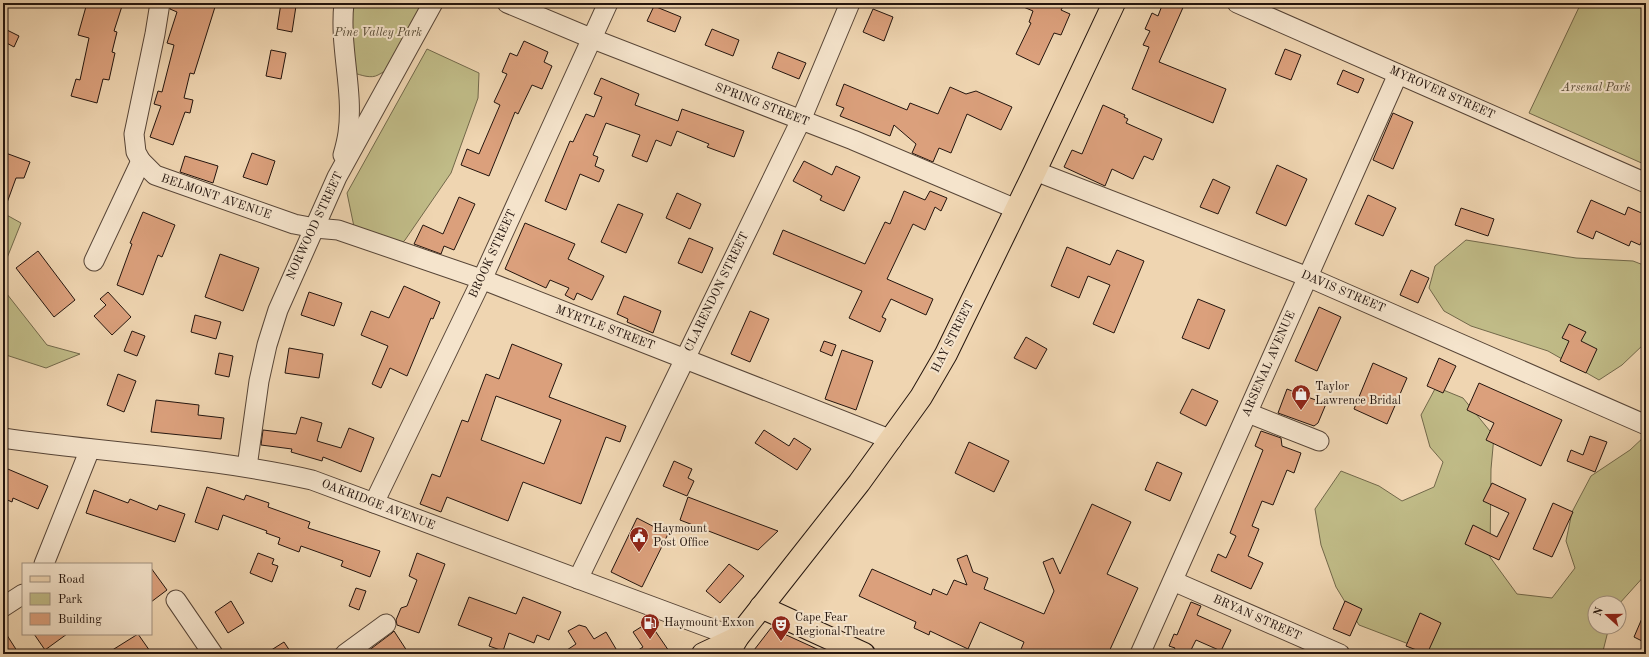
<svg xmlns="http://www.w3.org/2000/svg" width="1649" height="657" viewBox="0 0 1649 657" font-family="'Old Standard TT',serif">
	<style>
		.green { fill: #c0bb87; stroke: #72684a }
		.building { fill: #dba07c; stroke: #24150e; fill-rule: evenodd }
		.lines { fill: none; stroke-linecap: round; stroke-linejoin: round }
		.minor-casing { stroke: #574537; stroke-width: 21 }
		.major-casing { stroke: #24150e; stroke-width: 24 }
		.minor { stroke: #f5e4cc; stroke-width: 19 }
		.major { stroke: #efd5b1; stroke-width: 22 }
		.labels { text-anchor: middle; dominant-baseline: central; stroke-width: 4; stroke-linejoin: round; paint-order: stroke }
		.park-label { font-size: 12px; font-style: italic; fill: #534732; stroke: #f5e4cc }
		.street-label { font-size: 12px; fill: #24150e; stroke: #f5e4cc }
		.poi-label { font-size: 12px; fill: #24150e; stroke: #f5e4cc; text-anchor: start }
	</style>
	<rect width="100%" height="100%" fill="#efd5b1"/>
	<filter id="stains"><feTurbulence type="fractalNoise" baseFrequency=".005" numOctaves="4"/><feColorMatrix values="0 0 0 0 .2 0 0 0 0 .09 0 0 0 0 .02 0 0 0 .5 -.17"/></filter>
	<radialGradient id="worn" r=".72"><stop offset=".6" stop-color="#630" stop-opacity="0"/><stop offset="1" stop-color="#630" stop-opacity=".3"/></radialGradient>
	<g class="green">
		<path d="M350,3H427C415,24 400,65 378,75C371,79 361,75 354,73Z"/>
		<polygon points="1581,3 1646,3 1646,165 1529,113"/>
		<polygon points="427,49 479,73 478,98 451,173 405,240 389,256 358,246 347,193"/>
		<polygon points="3,213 21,223 3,268"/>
		<polygon points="1466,240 1576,258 1633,261 1646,266 1646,345 1644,344 1622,365 1599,380 1548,351 1471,326 1444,311 1429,288 1435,266"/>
		<polygon points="3,289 47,345 80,354 46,368 3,354"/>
		<polygon points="1436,387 1463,398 1494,436 1491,469 1490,557 1517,594 1552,598 1575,568 1566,541 1572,512 1591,476 1630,450 1646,435 1646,574 1619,604 1595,603 1595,627 1609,627 1603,651 1607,654 1435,654 1359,625 1336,587 1321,545 1315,509 1341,471 1379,486 1402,501 1434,487 1443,462 1430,447 1421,415"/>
	</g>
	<g class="building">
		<polygon points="87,3 123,3 114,31 117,32 112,52 115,53 109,80 103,79 97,103 71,96 76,79 80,80 89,38 78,35"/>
		<polygon points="171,3 203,3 215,7 194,74 190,73 184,98 193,100 190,113 185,112 173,145 150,137 161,106 154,104 158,91 162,92 174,45 167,43 177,12 170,9"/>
		<polygon points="281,3 296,6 292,32 277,29"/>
		<polygon points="1014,3 1065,3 1061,10 1070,14 1061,35 1054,33 1039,65 1016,54 1031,23 1029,22 1033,11"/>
		<polygon points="1163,3 1185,3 1159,62 1226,89 1213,123 1132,89 1149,47 1143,45 1150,31 1145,29 1152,13 1158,16"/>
		<polygon points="654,6 681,17 675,32 647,21"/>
		<polygon points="873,9 893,17 884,41 863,32"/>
		<polygon points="3,28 19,36 14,47 3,41"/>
		<polygon points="712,29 739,40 733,56 705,45"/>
		<polygon points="524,41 548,52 544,62 552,66 542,89 532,85 518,114 515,112 489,176 461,165 467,149 479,154 500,105 494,102 507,74 502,72 510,53 517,56"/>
		<polygon points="1285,49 1301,55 1291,80 1275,74"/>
		<polygon points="271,50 286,53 281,79 266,76"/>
		<polygon points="778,52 806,63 799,79 772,68"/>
		<polygon points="1343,70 1364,79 1358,93 1337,84"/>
		<polygon points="601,78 639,94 635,105 678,121 682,109 744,131 734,157 707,147 709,144 677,131 671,146 656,140 647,162 632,156 640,135 606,123 593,155 598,157 595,166 604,170 599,182 580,174 566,210 545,201 570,141 573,142 586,114 594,117 602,97 594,94"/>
		<polygon points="844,84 907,110 910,103 938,114 950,87 966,94 976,91 1012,107 1001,130 967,114 951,153 939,148 933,162 912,153 916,144 894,125 890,136 840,116 844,108 836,105"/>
		<polygon points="1103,105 1125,115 1124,117 1128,119 1126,123 1162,139 1153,160 1144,156 1133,179 1112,169 1105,186 1064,167 1072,150 1082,154"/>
		<polygon points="1393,113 1413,122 1393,169 1373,160"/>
		<polygon points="3,152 30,162 24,178 16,178 4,211"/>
		<polygon points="252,153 275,161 267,185 243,177"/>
		<polygon points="185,156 218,166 213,183 180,172"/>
		<polygon points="804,161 832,175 836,166 860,177 844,211 820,200 822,196 793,181"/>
		<polygon points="1277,165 1307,179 1286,226 1256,213"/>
		<polygon points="1213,179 1230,187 1218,214 1200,207"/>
		<polygon points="904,191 925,200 930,191 947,198 941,211 935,207 925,230 913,224 887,279 933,299 926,315 891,299 882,317 886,319 880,332 849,318 862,291 773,254 783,230 865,264 885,222 890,224"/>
		<polygon points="677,193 701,204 690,229 666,218"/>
		<polygon points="1368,195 1396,208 1383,236 1355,224"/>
		<polygon points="459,197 475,204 454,250 444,246 441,254 414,244 423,225 443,234"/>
		<polygon points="1591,200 1625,215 1628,207 1646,215 1646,231 1640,245 1631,241 1629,246 1596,231 1593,239 1577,232"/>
		<polygon points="618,204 643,214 626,253 601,242"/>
		<polygon points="1461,208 1494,219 1488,236 1455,225"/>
		<polygon points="143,212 175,225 162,257 158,255 143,295 117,285 132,244 130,243"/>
		<polygon points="525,223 575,244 568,259 604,276 592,300 577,293 574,300 565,295 569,288 550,280 546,288 505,269"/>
		<polygon points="689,238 713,248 702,273 678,263"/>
		<polygon points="1067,247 1110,265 1117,250 1144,261 1114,333 1093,324 1110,285 1088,276 1079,298 1051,286"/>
		<polygon points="38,251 75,300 54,317 16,268"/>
		<polygon points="220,254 259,268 243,311 205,297"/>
		<polygon points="1411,270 1429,278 1418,303 1400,295"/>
		<polygon points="404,286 440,302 433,319 431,318 407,376 390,368 381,388 372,384 388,346 361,335 371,311 389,318"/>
		<polygon points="108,292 131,317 112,335 94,316 106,305 100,299"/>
		<polygon points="309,292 342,303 334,326 301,315"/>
		<polygon points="624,296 661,311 653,333 627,322 628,319 617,314"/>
		<polygon points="1198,299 1225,310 1209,349 1182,338"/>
		<polygon points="1319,307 1341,317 1317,371 1295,361"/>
		<polygon points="750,311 769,319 750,362 731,354"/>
		<polygon points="195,315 221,322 216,339 191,332"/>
		<polygon points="1569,324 1586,332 1581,341 1597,349 1586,373 1560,361 1569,341 1562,338"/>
		<polygon points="132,331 145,336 137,356 124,351"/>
		<polygon points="1026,337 1047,349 1036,369 1014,358"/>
		<polygon points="824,341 836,345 832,356 820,351"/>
		<path d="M512,344L562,364L549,397L626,426L620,442L606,437L581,504L523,482L508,521L447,497L441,512L420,504L432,474L440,477L462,420L468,422L486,374L499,379ZM496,396L561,420L544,464L481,440Z"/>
		<polygon points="289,348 323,354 319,378 285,373"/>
		<polygon points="842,350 873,361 856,410 825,399"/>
		<polygon points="219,353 233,356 229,377 215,374"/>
		<polygon points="1439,358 1456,366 1443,393 1427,386"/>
		<polygon points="1373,363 1407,378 1387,424 1354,409"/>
		<polygon points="118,374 136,381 124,412 107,405"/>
		<polygon points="1479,383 1562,420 1541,466 1486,440 1494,423 1467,410"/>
		<polygon points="1192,389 1218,401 1206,426 1180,413"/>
		<polygon points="1287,389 1326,404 1318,423 1314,426 1278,413"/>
		<polygon points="156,400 199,405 198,415 224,418 221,439 151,432"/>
		<polygon points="301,417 322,423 317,441 341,448 349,428 374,438 361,472 323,457 322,461 291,452 292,449 261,445 263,430 296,434"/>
		<polygon points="764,430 789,446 794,438 811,449 797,470 755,443"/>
		<polygon points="1261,431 1281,438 1282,446 1301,453 1294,473 1287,470 1273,505 1262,501 1252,526 1259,529 1248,556 1263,563 1251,589 1211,571 1218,554 1226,558 1236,536 1230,533 1263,450 1255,446"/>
		<polygon points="1590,436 1607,442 1595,472 1567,461 1571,450 1583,455"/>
		<polygon points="969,442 1009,461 994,492 955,473"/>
		<polygon points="674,461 692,469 688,478 694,481 687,496 663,486"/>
		<polygon points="1157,462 1182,473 1170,501 1145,490"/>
		<polygon points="3,467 48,486 38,509 13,498 12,502 3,498"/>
		<polygon points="1492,483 1526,499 1499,560 1465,544 1473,525 1497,537 1509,513 1483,501"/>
		<polygon points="207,487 244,500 246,495 269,503 268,507 310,522 308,528 380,551 370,577 341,566 343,561 301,546 299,552 278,544 280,538 266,533 267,531 223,515 218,530 195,522"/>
		<polygon points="94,490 128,503 130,499 157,510 159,505 185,514 175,542 86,513"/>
		<polygon points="688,497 722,510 778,531 758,550 737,542 680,520"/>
		<polygon points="1553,503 1573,512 1552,557 1533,549"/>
		<polygon points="1092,504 1131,522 1107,574 1138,588 1108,654 1019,654 1024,642 980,622 968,649 930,631 929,635 914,628 916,622 859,596 872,569 931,595 933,589 947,595 954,580 967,585 957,559 967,555 973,572 988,578 984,589 1044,614 1054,591 1043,562 1053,558 1060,574"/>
		<polygon points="637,518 668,534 642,587 611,572"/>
		<polygon points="258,553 274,559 272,564 278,566 272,582 250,573"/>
		<polygon points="417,553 445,564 419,633 397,625 396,620 401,608 407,606 417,580 409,576"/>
		<polygon points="729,564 744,576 720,603 706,591"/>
		<polygon points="151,568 167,590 151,602"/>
		<polygon points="356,588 366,591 359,610 349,606"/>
		<polygon points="469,597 516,614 523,597 561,612 549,640 537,635 534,643 509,633 503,651 489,646 492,638 458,625"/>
		<polygon points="231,601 244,623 228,633 215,612"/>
		<polygon points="1345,601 1362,609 1350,636 1333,629"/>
		<polygon points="1191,602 1201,606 1197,615 1231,630 1221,651 1196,640 1189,654 1172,654 1175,648 1169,646 1174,634 1177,635"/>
		<polygon points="1646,609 1646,643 1634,637"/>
		<polygon points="1420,613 1441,623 1427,654 1406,646"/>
		<polygon points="649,622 658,635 671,654 632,654 643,647 633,632"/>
		<polygon points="579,625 586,627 594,639 606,632 619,654 561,654 576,644 568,631"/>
		<polygon points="771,628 828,654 751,654"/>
		<polygon points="3,629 19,654 3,654"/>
		<polygon points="394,631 409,654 364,654 392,633"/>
		<polygon points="34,634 67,634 45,650"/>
		<polygon points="138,634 152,654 106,654"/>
		<polygon points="284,642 292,654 265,654"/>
	</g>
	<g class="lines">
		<g class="minor-casing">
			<g id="minor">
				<polyline points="160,3 155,34 134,134 136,152 141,161 155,175 294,224 315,228 338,230 481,279 892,440"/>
				<polyline points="507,3 593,39 853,140 1016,209"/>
				<polyline points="1237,3 1646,183"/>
				<path d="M343,155C345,148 347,140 348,133C354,90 339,47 344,3"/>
				<polyline points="1035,171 1308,277 1646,425"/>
				<polyline points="94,261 141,161"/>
				<polyline points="1248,413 1319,441"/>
				<path d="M3,438C106,453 211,457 312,480L737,638"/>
				<polyline points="247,467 259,381 267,345 278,310 337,177 433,3"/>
				<polyline points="374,503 485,273 608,3"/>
				<polyline points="44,564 90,449"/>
				<polyline points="578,579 801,120 850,3"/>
				<polyline points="1173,581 1340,654"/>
				<polyline points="176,600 213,654"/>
				<polyline points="3,607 23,594"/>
				<polyline points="345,654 386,624"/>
				<polyline points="1140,654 1398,74"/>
			</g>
		</g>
		<g class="major-casing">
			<g id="major">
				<polyline points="761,607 864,654"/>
				<polyline points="703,654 737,638"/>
				<polyline points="728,654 737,638 859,483 921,397 946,354 1035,171 1114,3"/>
			</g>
		</g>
		<use href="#minor" class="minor"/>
		<use href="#major" class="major"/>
	</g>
	<defs>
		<g id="shop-pin" transform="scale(1)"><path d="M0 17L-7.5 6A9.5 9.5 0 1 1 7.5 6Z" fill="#8f2418" stroke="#f5e4cc"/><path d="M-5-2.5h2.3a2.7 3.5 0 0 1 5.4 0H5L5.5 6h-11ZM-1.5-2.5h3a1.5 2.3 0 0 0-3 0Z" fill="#fff"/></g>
		<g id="civic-pin" transform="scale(1)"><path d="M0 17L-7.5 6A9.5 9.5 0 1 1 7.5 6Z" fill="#8f2418" stroke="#f5e4cc"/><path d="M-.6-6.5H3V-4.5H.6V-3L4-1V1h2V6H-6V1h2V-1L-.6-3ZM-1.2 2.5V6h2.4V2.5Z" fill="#fff"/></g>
		<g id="fuel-pin" transform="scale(1)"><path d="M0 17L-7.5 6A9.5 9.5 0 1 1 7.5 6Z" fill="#8f2418" stroke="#f5e4cc"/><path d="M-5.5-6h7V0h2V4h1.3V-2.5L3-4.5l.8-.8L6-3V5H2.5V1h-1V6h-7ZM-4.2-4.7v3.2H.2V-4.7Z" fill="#fff"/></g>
		<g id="theatre-pin" transform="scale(1)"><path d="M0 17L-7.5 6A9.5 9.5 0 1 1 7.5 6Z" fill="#8f2418" stroke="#f5e4cc"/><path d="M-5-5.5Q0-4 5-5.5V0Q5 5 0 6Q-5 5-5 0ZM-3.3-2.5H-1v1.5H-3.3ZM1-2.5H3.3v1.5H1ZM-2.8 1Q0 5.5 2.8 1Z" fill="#fff"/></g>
	</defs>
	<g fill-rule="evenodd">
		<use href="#shop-pin" x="1301" y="394"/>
		<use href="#civic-pin" x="639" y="536"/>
		<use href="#fuel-pin" x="650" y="623"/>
		<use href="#theatre-pin" x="781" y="625"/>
	</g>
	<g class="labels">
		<g class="park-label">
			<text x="378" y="33">Pine Valley Park</text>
			<text x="1596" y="88">Arsenal Park</text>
		</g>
		<g class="street-label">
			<text transform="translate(1442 93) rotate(24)">MYROVER STREET</text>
			<text transform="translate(762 105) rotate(21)">SPRING STREET</text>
			<text transform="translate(216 197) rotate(19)">BELMONT AVENUE</text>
			<text transform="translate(315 226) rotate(-65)">NORWOOD STREET</text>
			<text transform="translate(493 254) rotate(-65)">BROOK STREET</text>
			<text transform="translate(717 292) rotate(-64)">CLARENDON STREET</text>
			<text transform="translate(1343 292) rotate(23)">DAVIS STREET</text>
			<text transform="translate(605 328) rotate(21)">MYRTLE STREET</text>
			<text transform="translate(953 337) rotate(-63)">HAY STREET</text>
			<text transform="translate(1269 364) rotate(-66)">ARSENAL AVENUE</text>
			<text transform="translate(378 505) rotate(21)">OAKRIDGE AVENUE</text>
			<text transform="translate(1257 618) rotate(24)">BRYAN STREET</text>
		</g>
		<g class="poi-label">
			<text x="1315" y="387">Taylor<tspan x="1315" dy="14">Lawrence Bridal</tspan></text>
			<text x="653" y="529">Haymount<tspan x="653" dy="14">Post Office</tspan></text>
			<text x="795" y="618">Cape Fear<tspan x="795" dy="14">Regional Theatre</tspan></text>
			<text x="664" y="623">Haymount Exxon</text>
		</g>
	</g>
	<rect width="1649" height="657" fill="none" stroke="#efd5b1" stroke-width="16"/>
	<rect x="4" y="4" width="1641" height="649" fill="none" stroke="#24150e" stroke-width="2"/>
	<rect x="8" y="8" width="1633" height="641" fill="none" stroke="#24150e"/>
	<rect x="22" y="563" width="130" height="72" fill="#f5e4cc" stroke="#a19180"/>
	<rect x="30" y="576" width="20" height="6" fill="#efd5b1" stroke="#a19180"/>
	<text x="58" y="583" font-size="12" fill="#24150e">Road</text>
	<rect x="30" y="593" width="20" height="12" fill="#c0bb87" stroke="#a19180"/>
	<text x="58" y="603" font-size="12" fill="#24150e">Park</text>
	<rect x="30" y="613" width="20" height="12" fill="#dba07c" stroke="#a19180"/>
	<text x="58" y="623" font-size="12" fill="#24150e">Building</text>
	<g transform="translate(1607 615) rotate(291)"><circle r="19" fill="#f5e4cc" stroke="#a19180"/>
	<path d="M0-3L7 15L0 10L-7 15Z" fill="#8f2418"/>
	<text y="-6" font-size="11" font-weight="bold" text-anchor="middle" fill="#24150e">N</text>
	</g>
	<rect width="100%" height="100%" filter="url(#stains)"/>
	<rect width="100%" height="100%" fill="url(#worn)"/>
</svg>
